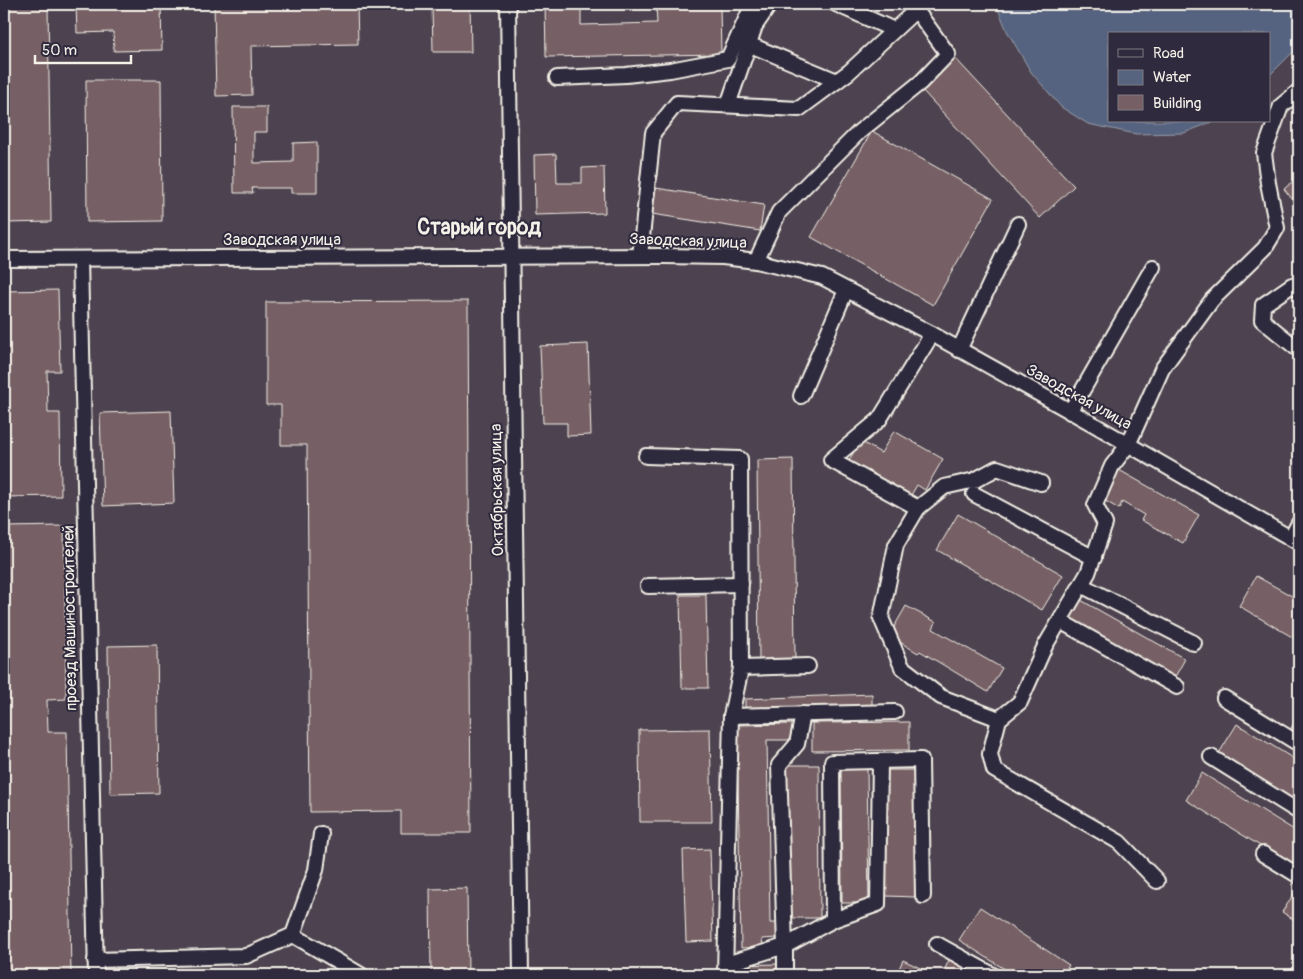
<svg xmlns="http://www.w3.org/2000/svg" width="1303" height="979" viewBox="0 0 1303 979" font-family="Pangolin,sans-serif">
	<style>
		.built { fill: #4e424f; fill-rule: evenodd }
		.water { fill: #566480; stroke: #959caa }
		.building { fill: #776065; stroke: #f4f1e8 }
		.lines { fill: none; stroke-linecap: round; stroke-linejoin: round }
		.minor-casing { stroke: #f4f1e8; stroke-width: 18 }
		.minor { stroke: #2f2a3d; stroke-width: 14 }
		.labels { text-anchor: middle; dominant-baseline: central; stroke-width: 4; stroke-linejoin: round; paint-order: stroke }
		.street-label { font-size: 16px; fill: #f4f1e8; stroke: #2f2a3d }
		.district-label { font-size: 21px; font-weight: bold; fill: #f4f1e8; stroke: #2f2a3d }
	</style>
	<rect width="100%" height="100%" fill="#3d3545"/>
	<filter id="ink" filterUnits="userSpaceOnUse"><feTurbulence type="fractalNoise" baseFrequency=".02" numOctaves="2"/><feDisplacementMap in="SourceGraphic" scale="10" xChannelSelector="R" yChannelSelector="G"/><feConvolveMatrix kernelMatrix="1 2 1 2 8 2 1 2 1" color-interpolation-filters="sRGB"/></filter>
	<g filter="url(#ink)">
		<path class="built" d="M4,4H1299V975H4ZM1109,34H1269V121H1109Z"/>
		<polygon class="water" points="996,4 1299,4 1299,46 1269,76 1269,34 1109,34 1109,121 1214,121 1184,133 1136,134 1088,124 1061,107 1031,72 1007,31"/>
		<g class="building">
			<polygon points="4,4 48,4 51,222 4,223"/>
			<polygon points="76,4 161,4 162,50 114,51 113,32 77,33"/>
			<polygon points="214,4 357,4 358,44 251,46 252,95 216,96"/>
			<polygon points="432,4 470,4 471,52 433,52"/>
			<polygon points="545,4 581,4 581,25 657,23 656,6 720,5 721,54 546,57"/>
			<polygon points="955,58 1074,186 1040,218 921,89"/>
			<polygon points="86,80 161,80 162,221 87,222"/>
			<polygon points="233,107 267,107 267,132 254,132 254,163 293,162 293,143 317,142 317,193 291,193 291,188 252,188 253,193 234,193"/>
			<polygon points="872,131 993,199 933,305 811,237"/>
			<polygon points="556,154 557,183 582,183 582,168 604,167 605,213 535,215 534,155"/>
			<polygon points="1299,176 1299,207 1284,189"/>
			<polygon points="656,188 764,205 760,231 652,214"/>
			<polygon points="58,290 60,371 47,371 48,413 60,413 61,496 4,497 4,291"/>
			<polygon points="468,301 471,833 401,833 401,811 310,812 307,445 281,445 281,405 266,405 266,302"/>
			<polygon points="588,344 591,435 567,436 567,423 543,423 540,346"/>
			<polygon points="171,411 174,503 103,506 100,413"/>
			<polygon points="894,431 943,459 925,490 917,485 910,497 848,462 860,441 881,453"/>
			<polygon points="793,459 795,660 759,661 757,460"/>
			<polygon points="1119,470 1199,515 1183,543 1141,520 1144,515 1122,502 1119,509 1102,499"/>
			<polygon points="958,514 1063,575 1042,610 937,550"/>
			<polygon points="64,526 66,699 47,700 48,732 67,732 71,975 4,975 4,527"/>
			<polygon points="1256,576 1299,600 1299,641 1239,606"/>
			<polygon points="680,595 706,595 708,688 682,688"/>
			<polygon points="1079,599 1185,659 1172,682 1065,623"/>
			<polygon points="906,606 936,622 933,629 1002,668 988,692 920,651 918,653 898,641 894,627"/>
			<polygon points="157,645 159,793 110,794 108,646"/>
			<polygon points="872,694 872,705 745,710 745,699"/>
			<polygon points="1299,715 1299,740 1288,733"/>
			<polygon points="909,722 909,750 812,751 812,723"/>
			<polygon points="793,724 794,740 767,740 770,923 777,923 777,938 762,939 763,947 741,948 737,725"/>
			<polygon points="1237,724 1299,762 1299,809 1216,758"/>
			<polygon points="710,729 712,822 640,822 639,730"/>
			<polygon points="787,765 819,765 820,918 788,918"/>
			<polygon points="841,769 867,769 869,903 842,903"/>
			<polygon points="887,770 916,770 915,897 886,896"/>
			<polygon points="1202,773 1299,833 1299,870 1186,800"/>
			<polygon points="710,849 713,941 686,942 683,850"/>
			<polygon points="467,888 468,975 431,975 430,889"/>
			<polygon points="1298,888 1299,889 1299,923 1282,912"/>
			<polygon points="980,907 1069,965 1063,975 1014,975 959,940"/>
			<polygon points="903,960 935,975 896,975"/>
			<polygon points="949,960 981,975 942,975"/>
			<polygon points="777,964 778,975 742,975 742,965"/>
		</g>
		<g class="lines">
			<g class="minor-casing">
				<g id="minor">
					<polyline points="508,4 521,975"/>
					<polyline points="836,4 894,30"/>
					<polyline points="748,44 837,81"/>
					<polyline points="557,78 626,75 670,70 728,59 753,4"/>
					<polyline points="728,105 755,26 770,4"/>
					<polyline points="640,256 653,133 677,103 799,109 849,72 916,10 948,54 921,82 859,132 779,212 756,261"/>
					<polyline points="4,259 664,256 723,257 756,261 822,277 932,334 1093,424 1299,543"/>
					<polyline points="80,259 96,975"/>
					<polyline points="1299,289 1292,285 1263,305 1262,320 1299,350"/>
					<polyline points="932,334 879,420 831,460 918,508 944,487 975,480 997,468 1041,483"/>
					<polyline points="959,350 1018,224"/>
					<polyline points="801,396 846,290"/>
					<polyline points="1070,412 1153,267"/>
					<polyline points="646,456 740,459 741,668"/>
					<polyline points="974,494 1094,558"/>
					<polyline points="918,508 896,545 881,618 902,667 941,697 999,719"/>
					<polyline points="1291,538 1299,523"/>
					<polyline points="1081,585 1194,643"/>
					<polyline points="648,586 741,584"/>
					<polyline points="1060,621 1177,687"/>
					<polyline points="1224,698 1299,744"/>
					<polyline points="731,716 895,712"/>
					<polyline points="1211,757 1299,812"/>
					<polyline points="1263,854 1299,876"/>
					<polyline points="1157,881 1119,842 994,770 990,754 999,719 1020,702 1045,646 1088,573 1105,524 1095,505 1112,466 1128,445 1162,369 1212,300 1265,248 1277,228 1268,183 1264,153 1281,106 1299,91"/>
					<polyline points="833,920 878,904 880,761"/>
					<polyline points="293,935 361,975"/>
					<polyline points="937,944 993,975"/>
					<polyline points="95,960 246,956 293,935 316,870 321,834"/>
					<polyline points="726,964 785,946 779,765 797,744 803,714"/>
					<polyline points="725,975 731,716 741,668 808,666"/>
					<polyline points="785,975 785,946 833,920 832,762 921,760 923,896"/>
				</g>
			</g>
			<use href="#minor" class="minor"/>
		</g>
	</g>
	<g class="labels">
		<g class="street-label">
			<text x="282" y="240">Заводская улица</text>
			<text transform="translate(688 241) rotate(2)">Заводская улица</text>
			<text transform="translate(1079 397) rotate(29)">Заводская улица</text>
			<text transform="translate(497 490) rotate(-91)">Октябрьская улица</text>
			<text transform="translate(70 618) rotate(-91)">проезд Машиностроителей</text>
		</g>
		<g class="district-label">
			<text x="479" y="227">Старый город</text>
		</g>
	</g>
	<rect width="1303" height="979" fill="none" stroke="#2f2a3d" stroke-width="20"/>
	<rect x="10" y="10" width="1283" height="959" fill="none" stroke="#f4f1e8" stroke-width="2" filter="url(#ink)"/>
	<rect x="1108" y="32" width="162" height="90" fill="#2f2a3d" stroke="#7e7a81"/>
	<rect x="1118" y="49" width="25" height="8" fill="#2f2a3d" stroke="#7e7a81"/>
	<text x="1153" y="58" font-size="15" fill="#f4f1e8">Road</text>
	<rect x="1118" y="70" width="25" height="15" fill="#566480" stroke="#7e7a81"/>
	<text x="1153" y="82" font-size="15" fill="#f4f1e8">Water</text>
	<rect x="1118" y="95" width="25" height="15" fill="#776065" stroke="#7e7a81"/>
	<text x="1153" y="108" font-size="15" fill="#f4f1e8">Building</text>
	<path d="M35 55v8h96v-8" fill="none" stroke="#f4f1e8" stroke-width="2.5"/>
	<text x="42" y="55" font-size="15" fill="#f4f1e8" stroke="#2f2a3d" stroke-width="4" paint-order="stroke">50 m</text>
</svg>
